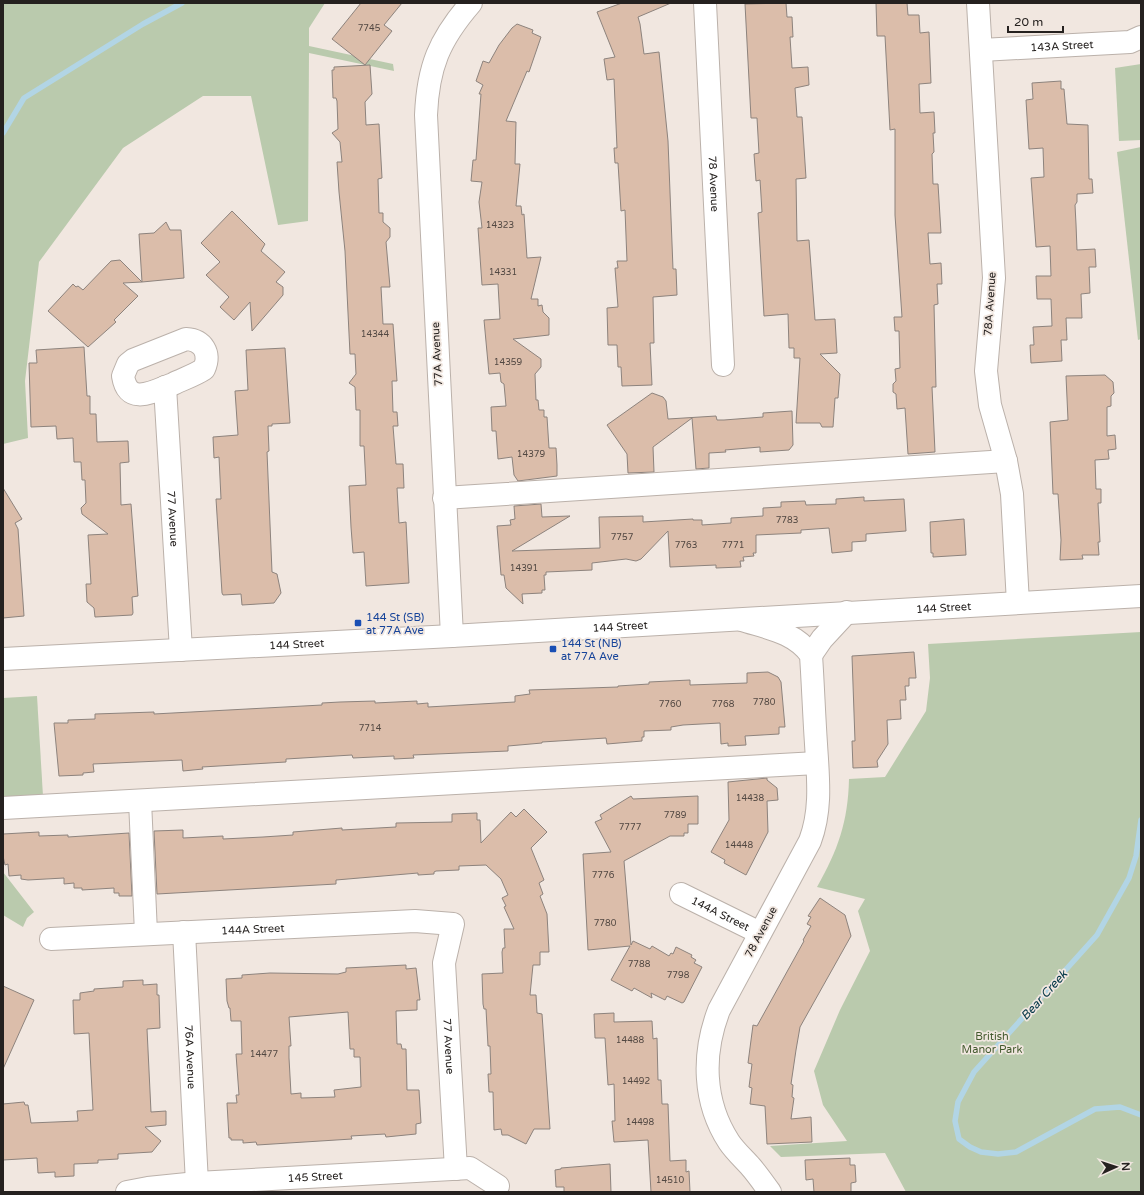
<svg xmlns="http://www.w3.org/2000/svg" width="1144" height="1195" viewBox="0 0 1144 1195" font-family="'Varela Round',sans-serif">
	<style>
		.green { fill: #bacaad }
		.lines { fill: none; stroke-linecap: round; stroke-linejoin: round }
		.stream { stroke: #b2d5e5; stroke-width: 5.5 }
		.building { fill: #dbbdaa; stroke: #8d837d; fill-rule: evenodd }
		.minor-casing { stroke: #bbb1aa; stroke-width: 24 }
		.major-casing { stroke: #bbb1aa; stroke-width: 24 }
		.minor { stroke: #fff; stroke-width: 22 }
		.major { stroke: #fff; stroke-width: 22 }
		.transit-dot { fill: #1a4fb4; stroke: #f1e7e0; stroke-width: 1.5 }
		.labels { text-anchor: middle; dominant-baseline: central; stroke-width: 3.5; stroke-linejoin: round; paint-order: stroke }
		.number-label { font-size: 9px; fill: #524842 }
		.street-label { font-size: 11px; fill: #25211f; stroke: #f1e7e0 }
		.transit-label { font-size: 11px; fill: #164399; stroke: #f1e7e0; text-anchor: start }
		.park-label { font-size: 11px; fill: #435a2e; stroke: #f1e7e0 }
		.water-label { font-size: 12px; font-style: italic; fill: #013546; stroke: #f1e7e0 }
	</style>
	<rect width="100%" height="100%" fill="#f1e7e0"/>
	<g class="green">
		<polygon points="3,3 325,3 309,28 309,46 393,64 394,71 309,53 308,221 278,225 251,96 203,96 123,148 39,262 25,381 28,438 3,444"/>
		<polygon points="1141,64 1141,140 1119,141 1115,68"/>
		<polygon points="1141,147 1141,339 1138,340 1117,152"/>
		<path d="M1141,632V1192H906L885,1153L781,1157L770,1146L847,1141L823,1105L814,1071L840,1010L870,951L858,911L865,899L817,887C838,850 848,822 849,779L885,777L926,711L930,678L928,644Z"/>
		<polygon points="37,696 43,796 3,798 3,698"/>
		<polygon points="3,872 34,912 27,918 23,927 3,915"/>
	</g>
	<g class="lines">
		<g class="stream">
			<polyline points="3,133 24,98 143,24 182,3"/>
			<polyline points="1141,820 1136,856 1129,878 1097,935 974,1072 958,1102 955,1121 959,1139 970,1147 981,1152 998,1154 1016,1152 1095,1109 1120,1107 1141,1115"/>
		</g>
	</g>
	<g class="building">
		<polygon points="361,3 402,3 384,25 392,31 365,65 332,39"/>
		<polygon points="622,3 671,3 638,17 640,24 644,54 659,52 668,141 673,269 676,269 677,295 653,297 654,343 650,343 652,385 622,386 621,367 618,367 617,345 608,345 607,308 618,307 615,268 618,268 617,261 627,261 625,210 621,211 618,163 615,163 614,148 617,148 614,79 607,80 604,59 615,57 597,12"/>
		<polygon points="786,3 787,17 792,17 793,37 790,37 792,68 808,67 809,85 795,88 797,117 802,117 806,178 796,179 797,241 809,240 815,320 835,319 837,353 820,354 840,374 838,398 835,398 833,427 822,427 820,423 796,423 800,358 794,358 794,348 789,348 788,314 764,316 758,213 762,212 760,180 756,181 754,154 759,153 757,118 751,118 745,4"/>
		<polygon points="876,3 907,3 908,15 919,15 920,33 929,32 931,83 919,84 920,113 934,112 935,133 933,133 934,152 932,154 933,184 938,184 941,233 928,233 930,264 941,263 942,284 937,284 938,304 934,305 936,387 932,387 935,452 908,454 905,408 897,409 896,394 893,392 893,384 896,381 895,369 900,368 899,331 895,331 894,317 902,317 895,215 895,129 890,130 885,36 877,36"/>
		<polygon points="517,24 533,30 532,33 541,37 529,72 527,71 506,121 516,122 515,164 520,164 516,206 521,206 522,215 524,214 527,258 541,257 531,299 538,299 538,306 542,305 543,312 549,318 549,335 513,339 541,359 541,367 535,374 536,400 538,400 539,410 544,410 544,417 547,417 549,448 556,448 557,465 557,476 518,481 514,475 512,457 498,459 496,431 492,431 491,407 506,406 504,384 501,382 500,373 489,374 484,320 500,319 498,284 482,285 478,228 482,228 479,202 482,182 471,181 473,160 476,160 481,94 479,94 483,85 476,81 483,61 489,63 499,45 512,28"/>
		<polygon points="370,65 372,94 365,102 366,125 379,124 382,178 378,179 379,213 383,213 383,222 390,228 390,237 386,242 390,287 381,287 383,324 393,324 397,381 392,381 393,412 397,412 398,426 393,426 396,464 403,464 404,488 397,488 399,523 406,522 409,583 366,586 364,552 353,553 351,527 349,486 366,485 364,446 360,446 360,410 356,410 355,387 349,383 356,374 355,354 350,354 345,251 339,192 337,162 342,162 340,142 332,133 338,129 337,101 336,98 333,98 332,70 334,70 334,67"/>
		<polygon points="1061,81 1061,89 1064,89 1067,124 1088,125 1089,179 1092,179 1093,193 1077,194 1077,202 1075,205 1076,224 1077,250 1095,249 1096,267 1089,267 1090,293 1081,294 1082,318 1066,318 1067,340 1061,340 1062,361 1031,363 1030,345 1034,345 1033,327 1052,326 1051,299 1037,299 1036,276 1051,276 1050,246 1036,247 1031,178 1044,177 1043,148 1029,149 1026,100 1033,99 1032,83"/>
		<polygon points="232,211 265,244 261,251 285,272 276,282 283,287 283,295 252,331 250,302 234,320 220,307 229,297 206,275 220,262 201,243"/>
		<polygon points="166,222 170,230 181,230 184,278 142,282 139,234 154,233"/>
		<polygon points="120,260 142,282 123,283 138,296 114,320 116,322 88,347 48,311 73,284 76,287 78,286 83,290 111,261"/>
		<polygon points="84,347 87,396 90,396 90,414 96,414 97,442 128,441 129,462 120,463 121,505 131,504 138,596 132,597 133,613 132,615 95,617 94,608 87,602 86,584 91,584 88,535 108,534 82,514 81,508 86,503 85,480 82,480 81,462 74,462 73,438 57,439 56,426 31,427 29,363 37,363 36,350"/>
		<polygon points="285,348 290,423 272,424 272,426 268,426 269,451 267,452 272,572 277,574 281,593 274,603 242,605 241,594 223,595 222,593 216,499 221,499 219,457 214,458 213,437 238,435 235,391 248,390 246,350"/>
		<polygon points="1105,375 1113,382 1114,393 1111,396 1111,406 1107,407 1107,436 1115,435 1116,449 1108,450 1109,459 1095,460 1096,489 1101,489 1101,503 1098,503 1100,542 1098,542 1099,555 1082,555 1083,559 1060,560 1061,540 1058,494 1053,494 1050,422 1068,420 1066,376"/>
		<polygon points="652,393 663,397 666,401 668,419 716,416 717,420 724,420 763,417 763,413 792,411 793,445 789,450 760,452 760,447 725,450 726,452 709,453 709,468 696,469 692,418 653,447 654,472 628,473 627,454 607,425"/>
		<polygon points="3,488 22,519 15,523 18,529 24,616 3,618"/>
		<polygon points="864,497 864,501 904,499 906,531 866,534 866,541 852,542 852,551 832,553 829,528 801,530 801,533 756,535 756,553 753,553 754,556 743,557 744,561 740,561 741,567 716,568 716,565 670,567 668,531 641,559 636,561 626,559 592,563 592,570 546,572 546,575 544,575 545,590 542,590 542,593 522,594 523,604 506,588 504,575 501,575 497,526 511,525 510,520 515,519 514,506 541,504 542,517 570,516 512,551 600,548 599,517 643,516 643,522 693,519 693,520 702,520 702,525 731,523 731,518 763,516 763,508 781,507 781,502 805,501 806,505 836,504 836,499"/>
		<polygon points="964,519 966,555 933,557 933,553 931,553 930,522"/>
		<polygon points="914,652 916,678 909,678 909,686 905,686 906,700 900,700 901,719 887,720 888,744 877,761 878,767 853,768 852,741 855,741 852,656"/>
		<polygon points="768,672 778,677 781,682 785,727 779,727 779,734 745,736 746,745 728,746 728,743 721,744 720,723 683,725 671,727 671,730 644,731 644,737 642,737 642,741 607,744 606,738 542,742 542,743 508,746 508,751 413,755 414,758 394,759 394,756 353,758 352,755 286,759 286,762 202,767 203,769 183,771 182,760 93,764 94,772 83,773 83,775 59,776 54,723 68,723 68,720 95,719 95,714 154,712 154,714 322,705 322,703 340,702 375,701 375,703 417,701 417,704 428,703 428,707 515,702 515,696 530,694 529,690 618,687 618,686 649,684 649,682 690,680 690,685 747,683 747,673"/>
		<polygon points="767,778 767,780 777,788 778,800 767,801 768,832 746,875 724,863 725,860 711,852 729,820 728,782"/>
		<polygon points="631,796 633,799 698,796 698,824 688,824 688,833 684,833 684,836 670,836 624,861 631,945 633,941 650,949 652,946 669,956 671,953 673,954 676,947 692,955 691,957 696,960 694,963 702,967 684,1002 682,1003 667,996 665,1000 651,993 652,998 634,988 632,991 611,980 630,946 588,950 583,854 611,852 595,822 602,819 600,815"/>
		<polygon points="524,809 547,832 531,848 544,880 539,883 543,894 540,896 547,914 549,952 540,952 540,965 533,965 530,995 536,995 537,1013 542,1014 550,1129 534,1129 526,1144 508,1135 502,1135 501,1129 494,1130 493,1092 489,1092 488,1074 491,1074 490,1046 488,1046 486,1009 484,1009 483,1004 482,974 503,973 502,952 503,948 505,948 504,929 514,929 504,907 506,906 502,898 508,895 501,879 486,865 459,866 459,870 436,871 434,872 434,874 418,875 418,873 336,880 336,884 157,894 154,831 183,830 183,838 223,836 223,839 263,837 293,835 293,832 342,828 342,830 396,827 396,823 452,822 452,814 477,813 477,820 480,820 481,843 511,812 516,817"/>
		<polygon points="39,832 39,836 68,835 68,837 129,833 132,896 119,896 119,893 114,893 114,888 82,890 82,888 74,888 74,883 64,884 64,878 28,880 21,879 21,875 9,876 8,864 5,865 3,856 3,834"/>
		<polygon points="820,898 845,915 851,936 800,1027 796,1050 791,1084 793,1085 792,1097 794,1098 791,1119 811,1117 812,1142 767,1144 765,1106 750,1104 752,1088 749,1087 752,1064 748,1063 753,1025 757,1026 804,941 803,940 811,926 807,924 811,917 808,916"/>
		<path d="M406,965V969L416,968L420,1000H417V1010L396,1011L397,1044H401L402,1049H406L407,1090H419L421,1123L416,1124V1134L386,1137L385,1134L351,1136L352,1139L257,1145L256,1142L243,1143V1140H231V1138H229L227,1103H237L236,1095H239L236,1054H242L241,1021H231L230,1008H229L227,1001L226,979L242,978V975L270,973L338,974L346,972V968ZM348,1012L350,1049H354V1057H360L361,1087L334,1090L335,1097L301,1098V1093L291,1094L289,1058V1046H291L289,1017Z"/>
		<polygon points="143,980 143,985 157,984 157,995 159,995 160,1028 147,1029 151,1112 166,1111 166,1125 145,1127 161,1141 152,1152 118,1154 118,1159 101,1160 98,1160 98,1163 74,1164 74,1176 55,1177 55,1172 38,1173 37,1158 3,1160 3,1104 24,1102 25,1105 28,1105 31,1123 78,1121 77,1111 93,1110 89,1033 74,1034 73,1000 80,1000 80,993 94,991 94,989 123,987 123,981"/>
		<polygon points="3,986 34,1000 3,1069"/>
		<polygon points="614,1013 614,1022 652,1021 653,1039 657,1038 658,1080 661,1080 662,1104 668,1104 670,1161 686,1160 686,1172 689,1171 690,1192 651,1192 648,1140 614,1142 612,1121 615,1121 614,1084 608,1085 605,1038 595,1038 594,1014"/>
		<polygon points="850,1158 850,1165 855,1165 856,1182 851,1183 851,1192 814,1192 813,1179 806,1180 805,1160"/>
		<polygon points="610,1164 611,1192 564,1192 564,1187 556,1187 555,1170 561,1169 561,1168"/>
	</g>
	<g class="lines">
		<g class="minor-casing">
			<g id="minor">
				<path id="s1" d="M705,3L723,365"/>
				<polyline points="978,3 994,278 986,371 990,405 1006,461 1012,494 1018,603"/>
				<path id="s2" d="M981,50L1130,42L1141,37"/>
				<path d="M186,339C203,340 211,353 204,369C195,375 183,379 173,384C154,391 128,407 123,376L128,364L133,360Z"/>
				<path id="s3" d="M165,387L181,650"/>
				<polyline points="444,498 1006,461"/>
				<path d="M742,620C767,628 795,632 811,655C813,685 814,714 816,744C818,777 822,809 810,841L719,1010C702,1054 703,1102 729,1142C735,1151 744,1159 751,1167C758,1175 764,1184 770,1192"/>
				<path d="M452,636L426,115C428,67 439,40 471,3"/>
				<polyline points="811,655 822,639 847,612"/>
				<polyline points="140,801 146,933"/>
				<polyline points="3,808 817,763"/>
				<path id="s4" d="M681,894L760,933"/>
				<path id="s5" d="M184,932L197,1183"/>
				<path id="s6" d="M51,939L415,921L453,924L444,963L456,1169"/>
				<path id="s7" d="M127,1192L148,1188L197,1183L470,1168L498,1186"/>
			</g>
		</g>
		<g class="major-casing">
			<g id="major">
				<path id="s8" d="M3,659L452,636L1141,596"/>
			</g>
		</g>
		<use href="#minor" class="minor"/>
		<use href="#major" class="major"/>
	</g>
	<g class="transit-dot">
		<rect x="354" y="619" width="8" height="8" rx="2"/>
		<rect x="549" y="645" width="8" height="8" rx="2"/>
	</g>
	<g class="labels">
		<g class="number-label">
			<text x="369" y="28">7745</text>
			<text x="500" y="225">14323</text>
			<text x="503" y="272">14331</text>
			<text x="375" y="334">14344</text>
			<text x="508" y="362">14359</text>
			<text x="531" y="454">14379</text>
			<text x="787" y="520">7783</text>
			<text x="622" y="537">7757</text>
			<text x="686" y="545">7763</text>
			<text x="733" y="545">7771</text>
			<text x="524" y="568">14391</text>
			<text x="764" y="702">7780</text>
			<text x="670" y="704">7760</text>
			<text x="723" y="704">7768</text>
			<text x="370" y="728">7714</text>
			<text x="750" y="798">14438</text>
			<text x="675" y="815">7789</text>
			<text x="630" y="827">7777</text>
			<text x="739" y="845">14448</text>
			<text x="603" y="875">7776</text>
			<text x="605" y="923">7780</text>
			<text x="639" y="964">7788</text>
			<text x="678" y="975">7798</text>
			<text x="630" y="1040">14488</text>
			<text x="264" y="1054">14477</text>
			<text x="636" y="1081">14492</text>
			<text x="640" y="1122">14498</text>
			<text x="670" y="1180">14510</text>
		</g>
		<g class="street-label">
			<text stroke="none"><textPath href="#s2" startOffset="81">143A Street</textPath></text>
			<text stroke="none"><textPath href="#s1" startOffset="181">78 Avenue</textPath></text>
			<text transform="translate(990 304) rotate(-86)">78A Avenue</text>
			<text transform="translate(437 354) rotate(-93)">77A Avenue</text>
			<text stroke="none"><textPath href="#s3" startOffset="132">77 Avenue</textPath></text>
			<text stroke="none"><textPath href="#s8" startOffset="942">144 Street</textPath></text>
			<text stroke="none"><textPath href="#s8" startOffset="618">144 Street</textPath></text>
			<text stroke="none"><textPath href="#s8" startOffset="294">144 Street</textPath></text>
			<text stroke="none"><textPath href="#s4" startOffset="44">144A Street</textPath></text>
			<text stroke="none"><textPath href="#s6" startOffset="202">144A Street</textPath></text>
			<text transform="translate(761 932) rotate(-62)">78 Avenue</text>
			<text stroke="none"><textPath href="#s6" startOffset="526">77 Avenue</textPath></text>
			<text stroke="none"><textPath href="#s5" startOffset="125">76A Avenue</textPath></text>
			<text stroke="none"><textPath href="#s7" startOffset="189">145 Street</textPath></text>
		</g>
		<g class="transit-label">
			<text x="366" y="617">144 St (SB)<tspan x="366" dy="13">at 77A Ave</tspan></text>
			<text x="561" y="643">144 St (NB)<tspan x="561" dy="13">at 77A Ave</tspan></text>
		</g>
		<g class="park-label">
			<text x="992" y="1036">British<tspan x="992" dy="13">Manor Park</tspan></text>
		</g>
		<g class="water-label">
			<text transform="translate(1044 995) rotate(-48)">Bear Creek</text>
		</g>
	</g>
	<rect width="1144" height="1195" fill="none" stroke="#25211f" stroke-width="8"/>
	<g transform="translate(1116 1167) rotate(87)" stroke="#f1e7e0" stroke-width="3" paint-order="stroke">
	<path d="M0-3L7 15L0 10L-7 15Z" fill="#25211f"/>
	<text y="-6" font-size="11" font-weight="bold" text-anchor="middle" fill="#25211f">N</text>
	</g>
	<path d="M1008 26v6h55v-6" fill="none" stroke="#25211f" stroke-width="2"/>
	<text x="1014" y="26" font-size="12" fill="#25211f" stroke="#f1e7e0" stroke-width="3" paint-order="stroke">20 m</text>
</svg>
